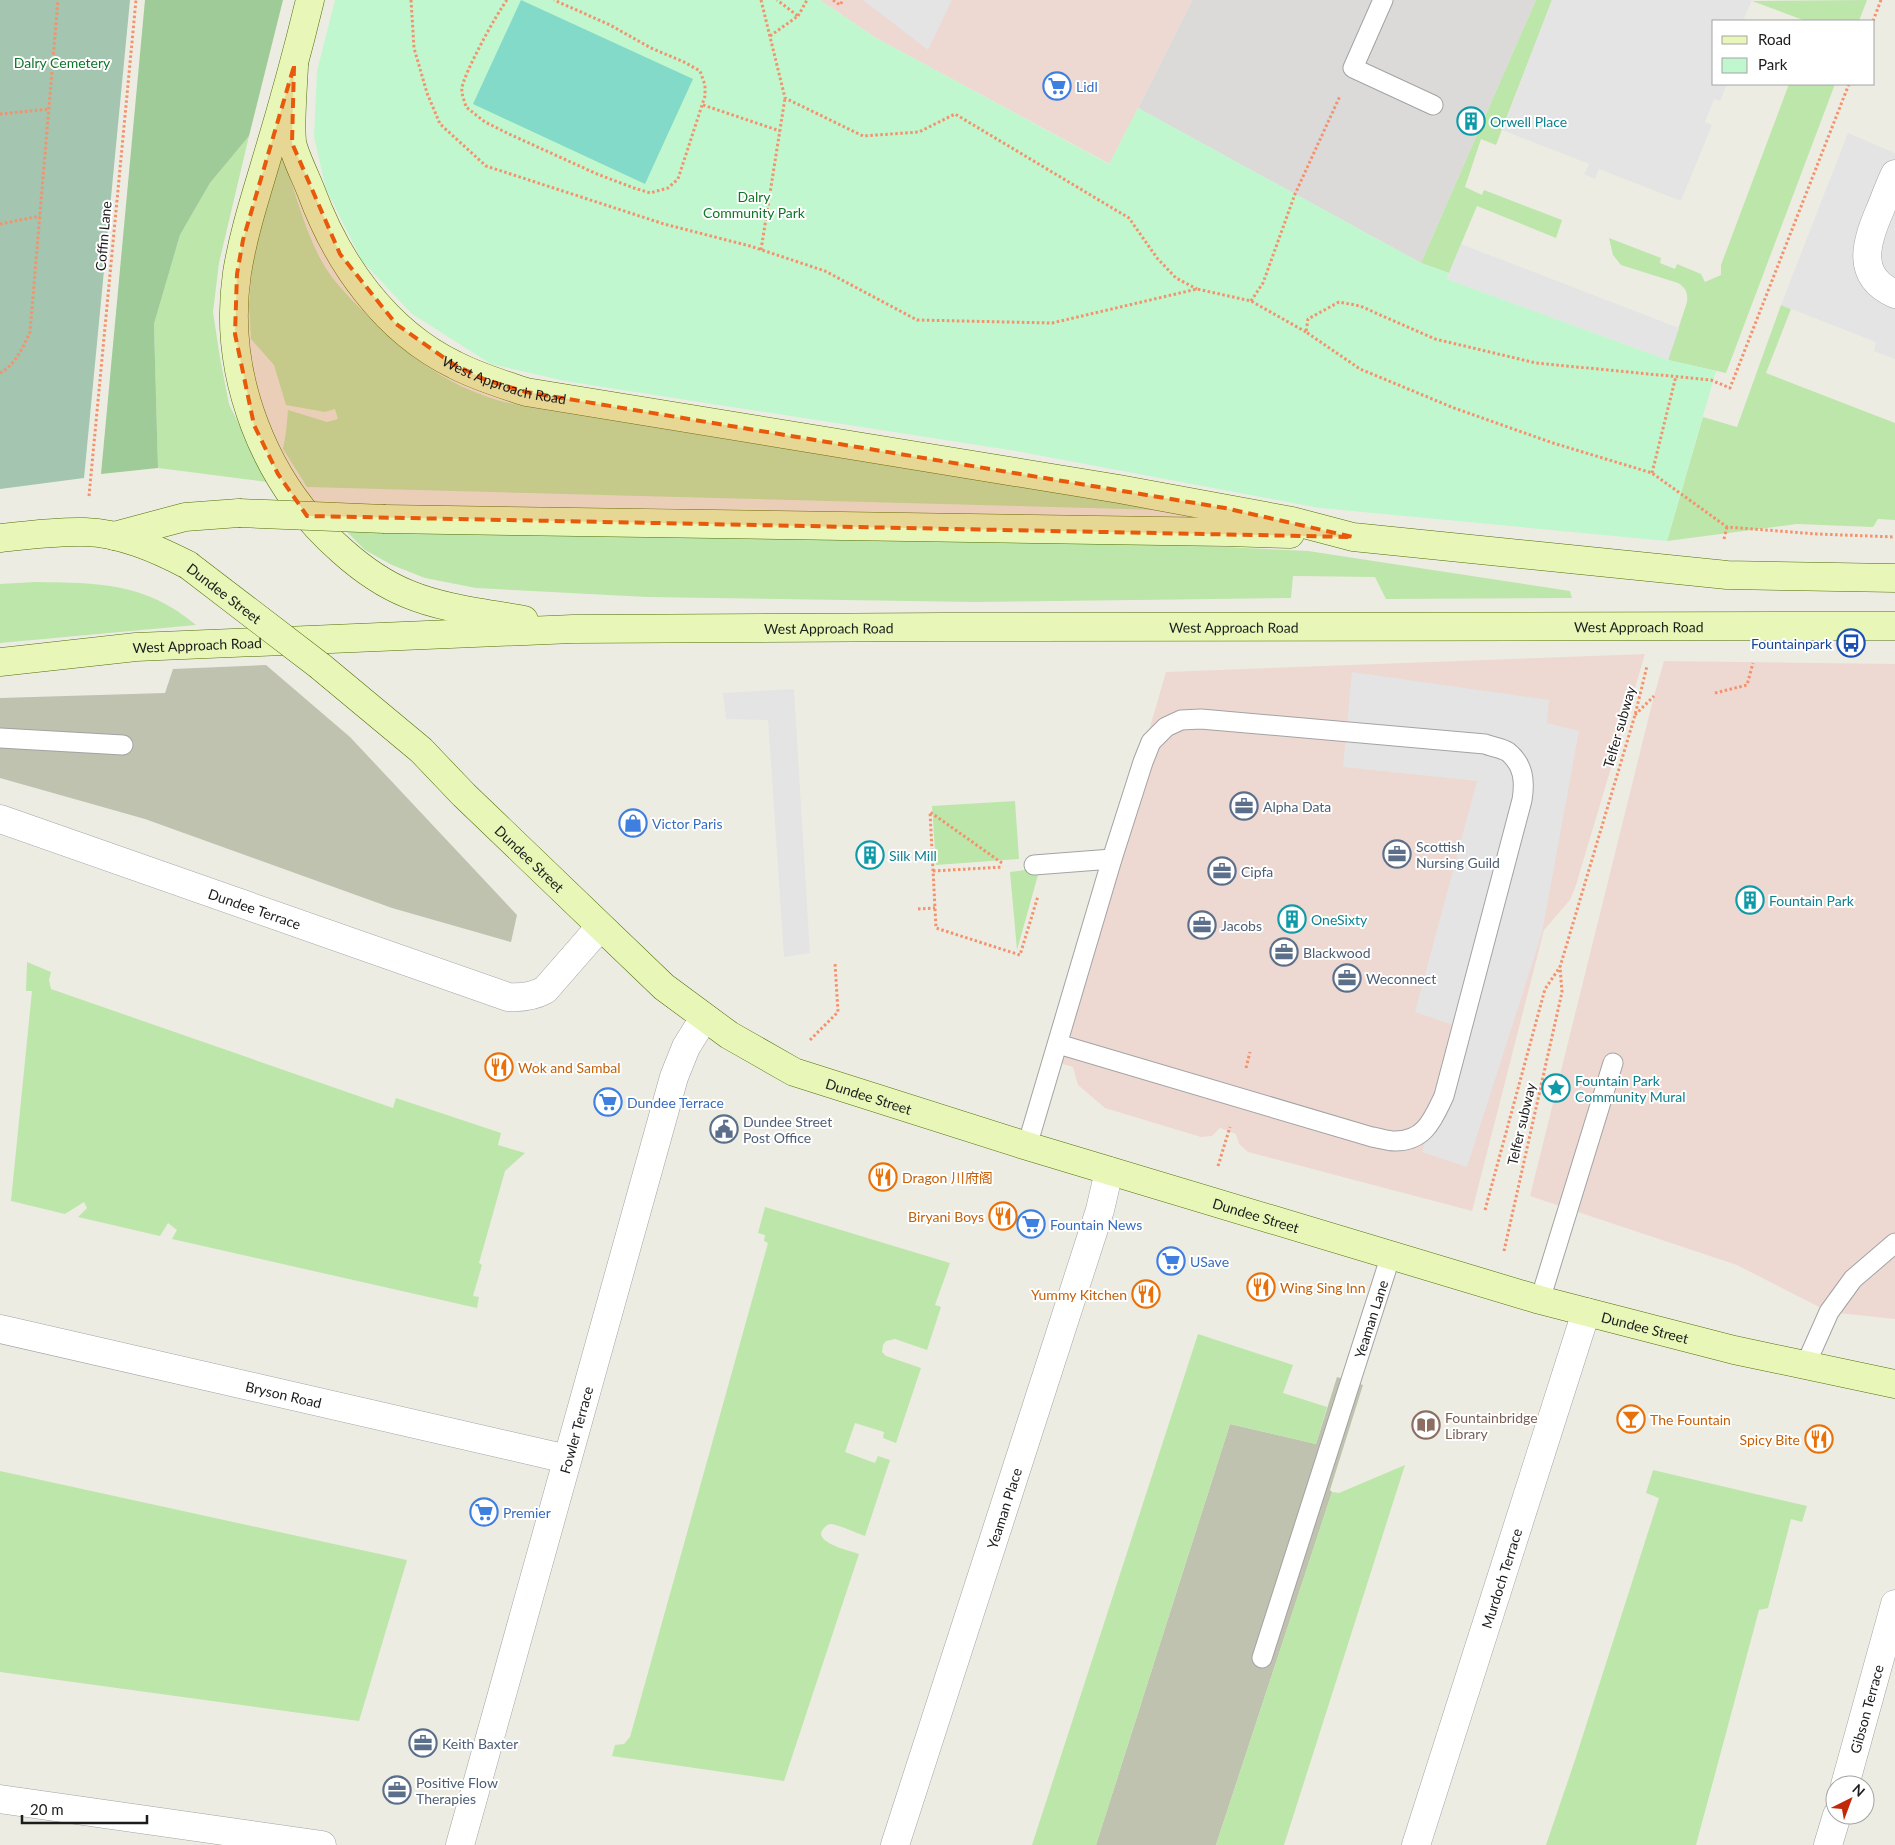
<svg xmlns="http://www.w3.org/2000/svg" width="1895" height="1845" viewBox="0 0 1895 1845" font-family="Lato,'Noto Sans SC',sans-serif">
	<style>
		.residential { fill: #dbdad9 }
		.commercial { fill: #eed8d2 }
		.construction { fill: #bec2ae }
		.grass { fill: #bde6aa }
		.forest { fill: #9fcb99 }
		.cemetery { fill: #a4c5af }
		.park { fill: #c0f7ce }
		.pitch { fill: #83dac8 }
		.parking { fill: #e4e4e4 }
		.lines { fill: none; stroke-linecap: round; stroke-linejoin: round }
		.lane-casing { stroke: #a3a3a3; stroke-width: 21 }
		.street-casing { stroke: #a3a3a3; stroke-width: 29 }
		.secondary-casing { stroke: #526e09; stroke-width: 29 }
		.path { stroke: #f4926d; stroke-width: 3; stroke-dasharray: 2.5 2.5; stroke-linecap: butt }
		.lane { stroke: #fff; stroke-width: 19 }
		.street { stroke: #fff; stroke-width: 28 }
		.secondary { stroke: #e8f7b7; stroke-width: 28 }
		.secondary-bridge-casing { stroke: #526e09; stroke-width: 29; stroke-linecap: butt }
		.secondary-bridge { stroke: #e8f7b7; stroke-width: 28 }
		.marked { fill: #e8590c; fill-opacity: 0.2; stroke: #e8590c; stroke-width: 4; stroke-dasharray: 10 6; stroke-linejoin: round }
		.labels { text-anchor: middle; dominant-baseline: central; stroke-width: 4; stroke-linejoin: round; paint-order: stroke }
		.park-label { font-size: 14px; fill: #0f7629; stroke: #fff }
		.shop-label { font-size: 14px; fill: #366cbe; stroke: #fff; text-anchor: start }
		.culture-label { font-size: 14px; fill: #0d838f; stroke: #fff; text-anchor: start }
		.street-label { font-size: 14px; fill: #1c1c1c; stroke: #fff }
		.transit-label { font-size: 14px; fill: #164399; stroke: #fff; text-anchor: end }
		.service-label { font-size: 14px; fill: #4e5e75; stroke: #fff; text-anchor: start }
		.food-label { font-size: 14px; fill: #c56008; stroke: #fff; text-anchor: start }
		.education-label { font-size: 14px; fill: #785e54; stroke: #fff; text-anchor: start }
	</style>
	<rect width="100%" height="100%" fill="#edece3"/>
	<polygon class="residential" points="1192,0 1536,0 1421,263 1138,108"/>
	<g class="commercial">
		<polygon points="820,0 1192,0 1110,164 876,38"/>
		<polygon points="1645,654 1576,885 1570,900 1544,930 1472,1211 1248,1152 1239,1144 1236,1134 1220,1128 1212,1136 1201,1137 1105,1108 1078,1085 1073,1067 1053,1061 1166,672"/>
		<polygon points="1664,661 1895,664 1895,1319 1829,1312 1737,1265 1530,1196 1654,696"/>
	</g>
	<g class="construction">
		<polygon points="266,665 350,737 517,915 511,942 392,908 145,819 0,778 0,698 165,693 173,669"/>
		<polygon points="1337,1377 1363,1385 1330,1490 1332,1492 1216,1845 1096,1845 1230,1424 1316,1444"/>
	</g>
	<g class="grass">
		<polygon points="1536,0 1552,0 1496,145 1481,139 1465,187 1482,195 1484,190 1562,220 1556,238 1477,206 1449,273 1421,263"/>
		<polygon points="1867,0 1859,21 1806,21 1752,1"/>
		<path d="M1789,84H1835L1726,373L1668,360L1687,302C1688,293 1686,288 1678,283L1621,265L1613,255L1609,238L1661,258L1660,263L1675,269L1677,264L1701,274L1705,282L1721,275V265Z"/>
		<polygon points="249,136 219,263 213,312 220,358 229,404 267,482 158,468 154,324 180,235 210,183"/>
		<path d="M279,150C295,186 302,225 321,260C330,277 345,293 359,307C395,345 437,380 488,397C498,401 510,403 521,406L1163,510L307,487L283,449L286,432L288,410L327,422L338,419L335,409L325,412L286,405L274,365L251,339L249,305L253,256Z"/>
		<polygon points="1781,305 1791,309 1766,373 1895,423 1895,520 1878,519 1873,527 1797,524 1667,541 1703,417 1737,427"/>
		<polygon points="366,530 1058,539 1308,551 1570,591 1572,598 1386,599 1375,577 1293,576 1291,598 975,602 647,597 476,588 425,578 392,565 365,550 347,532"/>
		<path d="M35,582C98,583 145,582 196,625L0,643V584Z"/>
		<polygon points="1015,801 1019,859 936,865 932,806"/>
		<polygon points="1040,868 1017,950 1010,872"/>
		<polygon points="27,962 51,972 49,980 51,989 393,1108 396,1098 501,1133 498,1145 525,1153 505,1171 479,1263 482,1265 473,1296 479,1297 477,1308 172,1239 177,1230 168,1223 160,1236 78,1217 87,1208 84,1202 65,1214 11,1201 32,991 26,991"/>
		<path d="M765,1207L950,1263L935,1305L941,1307L927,1350L895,1339L886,1341L883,1345L882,1352L886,1356L921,1368L896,1443L883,1438L884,1432L855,1423L845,1452L875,1463L878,1456L890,1460L865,1536C856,1533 840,1525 831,1524C828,1524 826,1526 824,1528C810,1542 851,1551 859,1554L784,1781L612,1756L615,1745L624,1744L630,1737L768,1243L764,1241L765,1235L758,1233Z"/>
		<polygon points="1198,1334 1293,1365 1283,1393 1327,1407 1316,1444 1230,1424 1096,1845 1032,1845"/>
		<polygon points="1405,1465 1284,1845 1216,1845 1332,1492 1339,1493"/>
		<polygon points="1653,1470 1807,1506 1802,1522 1791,1519 1768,1608 1759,1610 1696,1845 1546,1845 1575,1760 1659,1498 1646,1493"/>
		<polygon points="0,1471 407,1560 359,1721 0,1672"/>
	</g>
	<polygon class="forest" points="145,0 283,0 249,136 210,183 180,235 154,324 158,468 101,474"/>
	<polygon class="cemetery" points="0,0 130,0 84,478 0,489"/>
	<polygon class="park" points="335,0 820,0 876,38 1109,164 1138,108 1421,263 1449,273 1447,279 1668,360 1716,371 1667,541 1320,508 1016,451 565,381 491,364 412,314 362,261 326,189 314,137 317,71"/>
	<polygon class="pitch" points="521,0 693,79 645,184 473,104"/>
	<g class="parking">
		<polygon points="863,0 952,0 928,50"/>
		<polygon points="1552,0 1752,0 1743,21 1714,21 1714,84 1727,84 1720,101 1714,99 1705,122 1712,125 1681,201 1599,169 1595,179 1584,174 1589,164 1502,130"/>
		<polygon points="1848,133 1895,153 1895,359 1874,351 1876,342 1781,305"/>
		<polygon points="1461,244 1679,328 1668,360 1447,279"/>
		<polygon points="1352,672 1549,700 1547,723 1579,731 1542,933 1467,1167 1422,1152 1462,1028 1415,1012 1477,781 1343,767"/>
		<polygon points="794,689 810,953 784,957 768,720 726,719 723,693"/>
	</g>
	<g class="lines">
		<g class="lane-casing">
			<g id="lane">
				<polyline points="1383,0 1353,68 1433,105"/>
				<polyline points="0,738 123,745"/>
				<polyline points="1034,865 1112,859"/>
				<path d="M1027,1146L1112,859L1143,762L1151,742L1166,727L1181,720L1201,719L1485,744C1492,747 1502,748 1508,752C1524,765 1525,782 1522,800L1444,1096C1433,1119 1425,1141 1395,1141C1388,1141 1379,1138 1372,1137L1058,1044"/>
				<polyline points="1540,1300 1613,1063"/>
				<polyline points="1805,1366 1829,1312 1853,1279 1895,1243"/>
				<path id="s1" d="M1262,1658L1391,1255"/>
			</g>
		</g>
		<g class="street-casing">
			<g id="street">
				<path d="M1895,174C1889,186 1885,198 1880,210C1866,242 1855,276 1895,294"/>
				<path id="s2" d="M0,819L508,997C521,998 532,997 545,990L600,927"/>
				<path id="s3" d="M0,1329L567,1459"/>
				<path id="s4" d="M1845,1785L1895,1604"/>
				<polyline points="0,1799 322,1845"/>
				<path id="s5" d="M460,1845L674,1077L686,1047L704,1018"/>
				<path id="s6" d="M895,1845L1100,1210L1109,1171"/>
				<path id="s7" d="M1416,1845L1586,1312"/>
				<polyline points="1828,1845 1837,1815"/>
			</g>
		</g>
		<g class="secondary-casing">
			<g id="secondary">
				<path d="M310,0C297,54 282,108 266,161C255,198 243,235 237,273C222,375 264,483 342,551C361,568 383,584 408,594C444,609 486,613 524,620"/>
				<path id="s8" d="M294,66C293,89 290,120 292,142C294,154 306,178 311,191C337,262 385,331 455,365C478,377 502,384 526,392L1119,489L1292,521L1353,537L1727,575L1895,578"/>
				<polyline points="385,519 1226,532 1290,534"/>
				<polyline points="114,536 185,517 239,513"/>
				<path d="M0,538C28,535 57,531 85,532C121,533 157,549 188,565"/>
				<path id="s9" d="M0,662L136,647L573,629L944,627L1895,626"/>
				<path id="s10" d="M320,666L421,750L464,795L664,987L729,1035L794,1072L1027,1146L1540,1300L1734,1350L1895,1384"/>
			</g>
		</g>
		<g class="path">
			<polyline points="411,0 414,48 427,93 440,124 486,166 664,224 750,246 825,271 917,320 1052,323 1197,289 1251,301 1306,332"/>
			<path d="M507,0C497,13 464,73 462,88C461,94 465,102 466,107L485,122L509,134L597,174L634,188L650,193L668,188L678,179L705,96V85L700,71L684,62L651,48L610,25L554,0"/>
			<polyline points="761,0 785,98 863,136 919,132 955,114 1129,218 1157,258 1176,278 1197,289"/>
			<polyline points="833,0 840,5 843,0"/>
			<polyline points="798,16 807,0"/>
			<polyline points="1873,21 1881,0"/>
			<polyline points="770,36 798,16 777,0"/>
			<polyline points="1849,84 1730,388 1711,380 1536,363 1435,339 1360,306 1339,302 1308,319 1306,332 1360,369 1454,408 1553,443 1652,473 1727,527 1817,534 1895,537"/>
			<polyline points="703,105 780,131"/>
			<polyline points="0,114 49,109"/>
			<polyline points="0,224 40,216"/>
			<polyline points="761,250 785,98"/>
			<polyline points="1251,301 1263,283 1295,194 1340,96"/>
			<path d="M0,373C16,364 23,347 30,332L58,0"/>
			<polyline points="1652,473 1676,376"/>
			<polyline points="89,496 136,0"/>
			<polyline points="1724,539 1727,527"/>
			<polyline points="1715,693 1747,685 1753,663"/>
			<polyline points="1635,715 1654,696"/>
			<polyline points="1002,863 930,812 936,928 1020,955 1038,896"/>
			<polyline points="933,871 1003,867"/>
			<polyline points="918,909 935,908"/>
			<polyline points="810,1040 838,1012 835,963"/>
			<polyline points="1246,1068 1250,1052"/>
			<polyline points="1218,1166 1230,1127"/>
			<polyline points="1485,1210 1545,989 1560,967"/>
			<polyline points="1504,1251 1562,992 1560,967 1635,715 1647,666"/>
		</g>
		<use href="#lane" class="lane"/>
		<use href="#street" class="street"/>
		<use href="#secondary" class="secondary"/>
		<g class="secondary-bridge-casing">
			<g id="secondary-bridge">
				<polyline points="239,513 385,519"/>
				<path id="s11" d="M188,565L320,666"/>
			</g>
		</g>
		<use href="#secondary-bridge" class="secondary-bridge"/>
	</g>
	<path class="marked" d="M294,66L292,143L340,254L396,324L453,364L486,380L526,392L1225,508L1353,537L307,516L278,474L254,425L235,334L237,274L243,240Z"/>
	<defs>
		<g id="supermarket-ring" transform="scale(1.4375)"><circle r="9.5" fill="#fff" stroke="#3f7fe0" stroke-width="1.5"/><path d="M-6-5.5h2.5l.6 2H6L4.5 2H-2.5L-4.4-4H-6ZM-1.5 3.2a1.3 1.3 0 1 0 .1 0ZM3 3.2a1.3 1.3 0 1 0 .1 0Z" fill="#3f7fe0"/></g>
		<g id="building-ring" transform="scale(1.4375)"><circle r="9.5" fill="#fff" stroke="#0f9aa8" stroke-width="1.5"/><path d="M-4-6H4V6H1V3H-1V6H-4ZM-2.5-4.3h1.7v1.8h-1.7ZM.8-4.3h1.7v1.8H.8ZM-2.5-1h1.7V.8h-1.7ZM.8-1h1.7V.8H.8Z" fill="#0f9aa8"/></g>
		<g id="bus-ring" transform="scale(1.4375)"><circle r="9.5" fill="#fff" stroke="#1a4fb4" stroke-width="1.5"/><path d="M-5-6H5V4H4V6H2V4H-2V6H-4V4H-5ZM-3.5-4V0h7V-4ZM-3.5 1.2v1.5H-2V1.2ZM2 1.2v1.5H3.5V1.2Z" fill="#1a4fb4"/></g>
		<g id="office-ring" transform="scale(1.4375)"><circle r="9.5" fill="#fff" stroke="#5c6f8a" stroke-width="1.5"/><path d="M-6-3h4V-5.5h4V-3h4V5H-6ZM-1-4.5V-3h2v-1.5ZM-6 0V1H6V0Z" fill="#5c6f8a"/></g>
		<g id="shop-ring" transform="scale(1.4375)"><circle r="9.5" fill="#fff" stroke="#3f7fe0" stroke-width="1.5"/><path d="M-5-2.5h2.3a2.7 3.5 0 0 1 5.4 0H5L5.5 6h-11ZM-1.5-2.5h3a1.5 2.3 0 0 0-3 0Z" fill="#3f7fe0"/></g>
		<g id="restaurant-ring" transform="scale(1.4375)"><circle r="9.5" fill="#fff" stroke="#e8710a" stroke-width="1.5"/><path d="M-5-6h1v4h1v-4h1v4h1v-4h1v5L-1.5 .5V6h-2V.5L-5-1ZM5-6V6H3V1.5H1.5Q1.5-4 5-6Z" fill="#e8710a"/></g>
		<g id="sight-ring" transform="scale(1.4375)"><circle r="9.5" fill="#fff" stroke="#0f9aa8" stroke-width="1.5"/><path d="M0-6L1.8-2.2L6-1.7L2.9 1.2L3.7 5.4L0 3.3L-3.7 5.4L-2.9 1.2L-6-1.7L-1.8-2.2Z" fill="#0f9aa8"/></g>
		<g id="civic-ring" transform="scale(1.4375)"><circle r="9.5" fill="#fff" stroke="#5c6f8a" stroke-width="1.5"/><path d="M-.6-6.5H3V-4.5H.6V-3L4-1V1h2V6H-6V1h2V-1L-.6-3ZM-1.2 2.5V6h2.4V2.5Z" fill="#5c6f8a"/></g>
		<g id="bar-ring" transform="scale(1.4375)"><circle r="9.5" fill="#fff" stroke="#e8710a" stroke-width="1.5"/><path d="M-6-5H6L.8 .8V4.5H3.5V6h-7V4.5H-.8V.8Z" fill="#e8710a"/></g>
		<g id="library-ring" transform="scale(1.4375)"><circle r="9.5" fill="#fff" stroke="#8d6e63" stroke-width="1.5"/><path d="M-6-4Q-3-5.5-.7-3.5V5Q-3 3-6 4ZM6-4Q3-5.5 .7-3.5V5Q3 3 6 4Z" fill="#8d6e63"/></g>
	</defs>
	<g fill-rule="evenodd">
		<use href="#supermarket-ring" x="1057" y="86"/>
		<use href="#building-ring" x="1471" y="121"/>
		<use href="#bus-ring" x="1851" y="643"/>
		<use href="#office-ring" x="1244" y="806"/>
		<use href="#shop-ring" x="633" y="823"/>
		<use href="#office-ring" x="1397" y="854"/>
		<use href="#building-ring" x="870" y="855"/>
		<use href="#office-ring" x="1222" y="871"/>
		<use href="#building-ring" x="1750" y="900"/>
		<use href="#building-ring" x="1292" y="919"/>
		<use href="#office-ring" x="1202" y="925"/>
		<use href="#office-ring" x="1284" y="952"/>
		<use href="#office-ring" x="1347" y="978"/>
		<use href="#restaurant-ring" x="499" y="1067"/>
		<use href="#sight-ring" x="1556" y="1088"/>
		<use href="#supermarket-ring" x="608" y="1102"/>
		<use href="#civic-ring" x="724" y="1129"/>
		<use href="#restaurant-ring" x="883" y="1177"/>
		<use href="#restaurant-ring" x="1003" y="1216"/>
		<use href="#supermarket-ring" x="1031" y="1224"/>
		<use href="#supermarket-ring" x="1171" y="1261"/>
		<use href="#restaurant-ring" x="1261" y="1287"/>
		<use href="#restaurant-ring" x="1146" y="1294"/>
		<use href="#bar-ring" x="1631" y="1419"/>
		<use href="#library-ring" x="1426" y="1425"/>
		<use href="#restaurant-ring" x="1819" y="1439"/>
		<use href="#supermarket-ring" x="484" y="1512"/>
		<use href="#office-ring" x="423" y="1743"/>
		<use href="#office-ring" x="397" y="1790"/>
	</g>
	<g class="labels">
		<g class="park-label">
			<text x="62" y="62">Dalry Cemetery</text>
			<text x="754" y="196">Dalry<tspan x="754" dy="16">Community Park</tspan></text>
		</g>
		<g class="shop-label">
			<text x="1076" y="86">Lidl</text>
			<text x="652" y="823">Victor Paris</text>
			<text x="627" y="1102">Dundee Terrace</text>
			<text x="1050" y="1224">Fountain News</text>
			<text x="1190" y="1261">USave</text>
			<text x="503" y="1512">Premier</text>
		</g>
		<g class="culture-label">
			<text x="1490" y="121">Orwell Place</text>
			<text x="889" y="855">Silk Mill</text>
			<text x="1769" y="900">Fountain Park</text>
			<text x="1311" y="919">OneSixty</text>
			<text x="1575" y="1080">Fountain Park<tspan x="1575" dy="16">Community Mural</tspan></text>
		</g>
		<g class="street-label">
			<text transform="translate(103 236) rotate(-85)">Coffin Lane</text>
			<text stroke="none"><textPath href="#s8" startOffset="412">West Approach Road</textPath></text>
			<text stroke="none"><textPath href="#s11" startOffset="46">Dundee Street</textPath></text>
			<text stroke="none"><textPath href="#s9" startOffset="1640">West Approach Road</textPath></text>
			<text stroke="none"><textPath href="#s9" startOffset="1235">West Approach Road</textPath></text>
			<text stroke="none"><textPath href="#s9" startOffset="830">West Approach Road</textPath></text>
			<text stroke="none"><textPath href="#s9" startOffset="198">West Approach Road</textPath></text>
			<text transform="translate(1619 727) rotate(-74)">Telfer subway</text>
			<text stroke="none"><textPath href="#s10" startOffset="285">Dundee Street</textPath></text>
			<text stroke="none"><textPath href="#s2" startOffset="270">Dundee Terrace</textPath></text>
			<text stroke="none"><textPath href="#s10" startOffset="705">Dundee Street</textPath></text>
			<text transform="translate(1521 1124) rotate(-77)">Telfer subway</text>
			<text stroke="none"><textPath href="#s10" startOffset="1110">Dundee Street</textPath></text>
			<text stroke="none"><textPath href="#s1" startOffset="356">Yeaman Lane</textPath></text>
			<text stroke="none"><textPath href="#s10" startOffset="1515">Dundee Street</textPath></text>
			<text stroke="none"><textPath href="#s3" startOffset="291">Bryson Road</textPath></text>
			<text stroke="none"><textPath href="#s5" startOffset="431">Fowler Terrace</textPath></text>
			<text stroke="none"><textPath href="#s6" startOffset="354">Yeaman Place</textPath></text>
			<text stroke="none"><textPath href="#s7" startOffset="280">Murdoch Terrace</textPath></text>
			<text stroke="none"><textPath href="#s4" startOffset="79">Gibson Terrace</textPath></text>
		</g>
		<g class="transit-label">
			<text x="1832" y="643">Fountainpark</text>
		</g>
		<g class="service-label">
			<text x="1263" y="806">Alpha Data</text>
			<text x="1416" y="846">Scottish<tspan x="1416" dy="16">Nursing Guild</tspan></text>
			<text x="1241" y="871">Cipfa</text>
			<text x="1221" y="925">Jacobs</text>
			<text x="1303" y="952">Blackwood</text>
			<text x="1366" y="978">Weconnect</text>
			<text x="743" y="1121">Dundee Street<tspan x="743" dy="16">Post Office</tspan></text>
			<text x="442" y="1743">Keith Baxter</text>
			<text x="416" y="1782">Positive Flow<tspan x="416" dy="16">Therapies</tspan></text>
		</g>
		<g class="food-label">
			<text x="518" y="1067">Wok and Sambal</text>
			<text x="902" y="1177">Dragon 川府阁</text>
			<text x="984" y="1216" text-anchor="end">Biryani Boys</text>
			<text x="1280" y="1287">Wing Sing Inn</text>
			<text x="1127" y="1294" text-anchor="end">Yummy Kitchen</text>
			<text x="1650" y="1419">The Fountain</text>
			<text x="1800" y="1439" text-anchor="end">Spicy Bite</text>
		</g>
		<g class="education-label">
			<text x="1445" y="1417">Fountainbridge<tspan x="1445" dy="16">Library</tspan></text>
		</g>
	</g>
	<rect x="1712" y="20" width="162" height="65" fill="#ffffff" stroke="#a4a4a4"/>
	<rect x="1722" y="36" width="25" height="8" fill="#e8f7b7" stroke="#a4a4a4"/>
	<text x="1758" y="45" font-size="15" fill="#1c1c1c">Road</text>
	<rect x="1722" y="58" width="25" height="15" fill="#c0f7ce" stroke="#a4a4a4"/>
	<text x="1758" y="70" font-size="15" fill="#1c1c1c">Park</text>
	<g transform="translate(1850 1800) rotate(42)"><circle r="24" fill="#ffffff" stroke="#a4a4a4"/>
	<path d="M0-4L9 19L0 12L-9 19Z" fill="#c12807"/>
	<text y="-8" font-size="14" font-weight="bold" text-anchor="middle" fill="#1c1c1c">N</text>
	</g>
	<path d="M22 1815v8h125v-8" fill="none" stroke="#1c1c1c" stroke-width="2.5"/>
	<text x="30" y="1815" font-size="15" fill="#1c1c1c" stroke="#ffffff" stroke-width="4" paint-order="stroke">20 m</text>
</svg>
